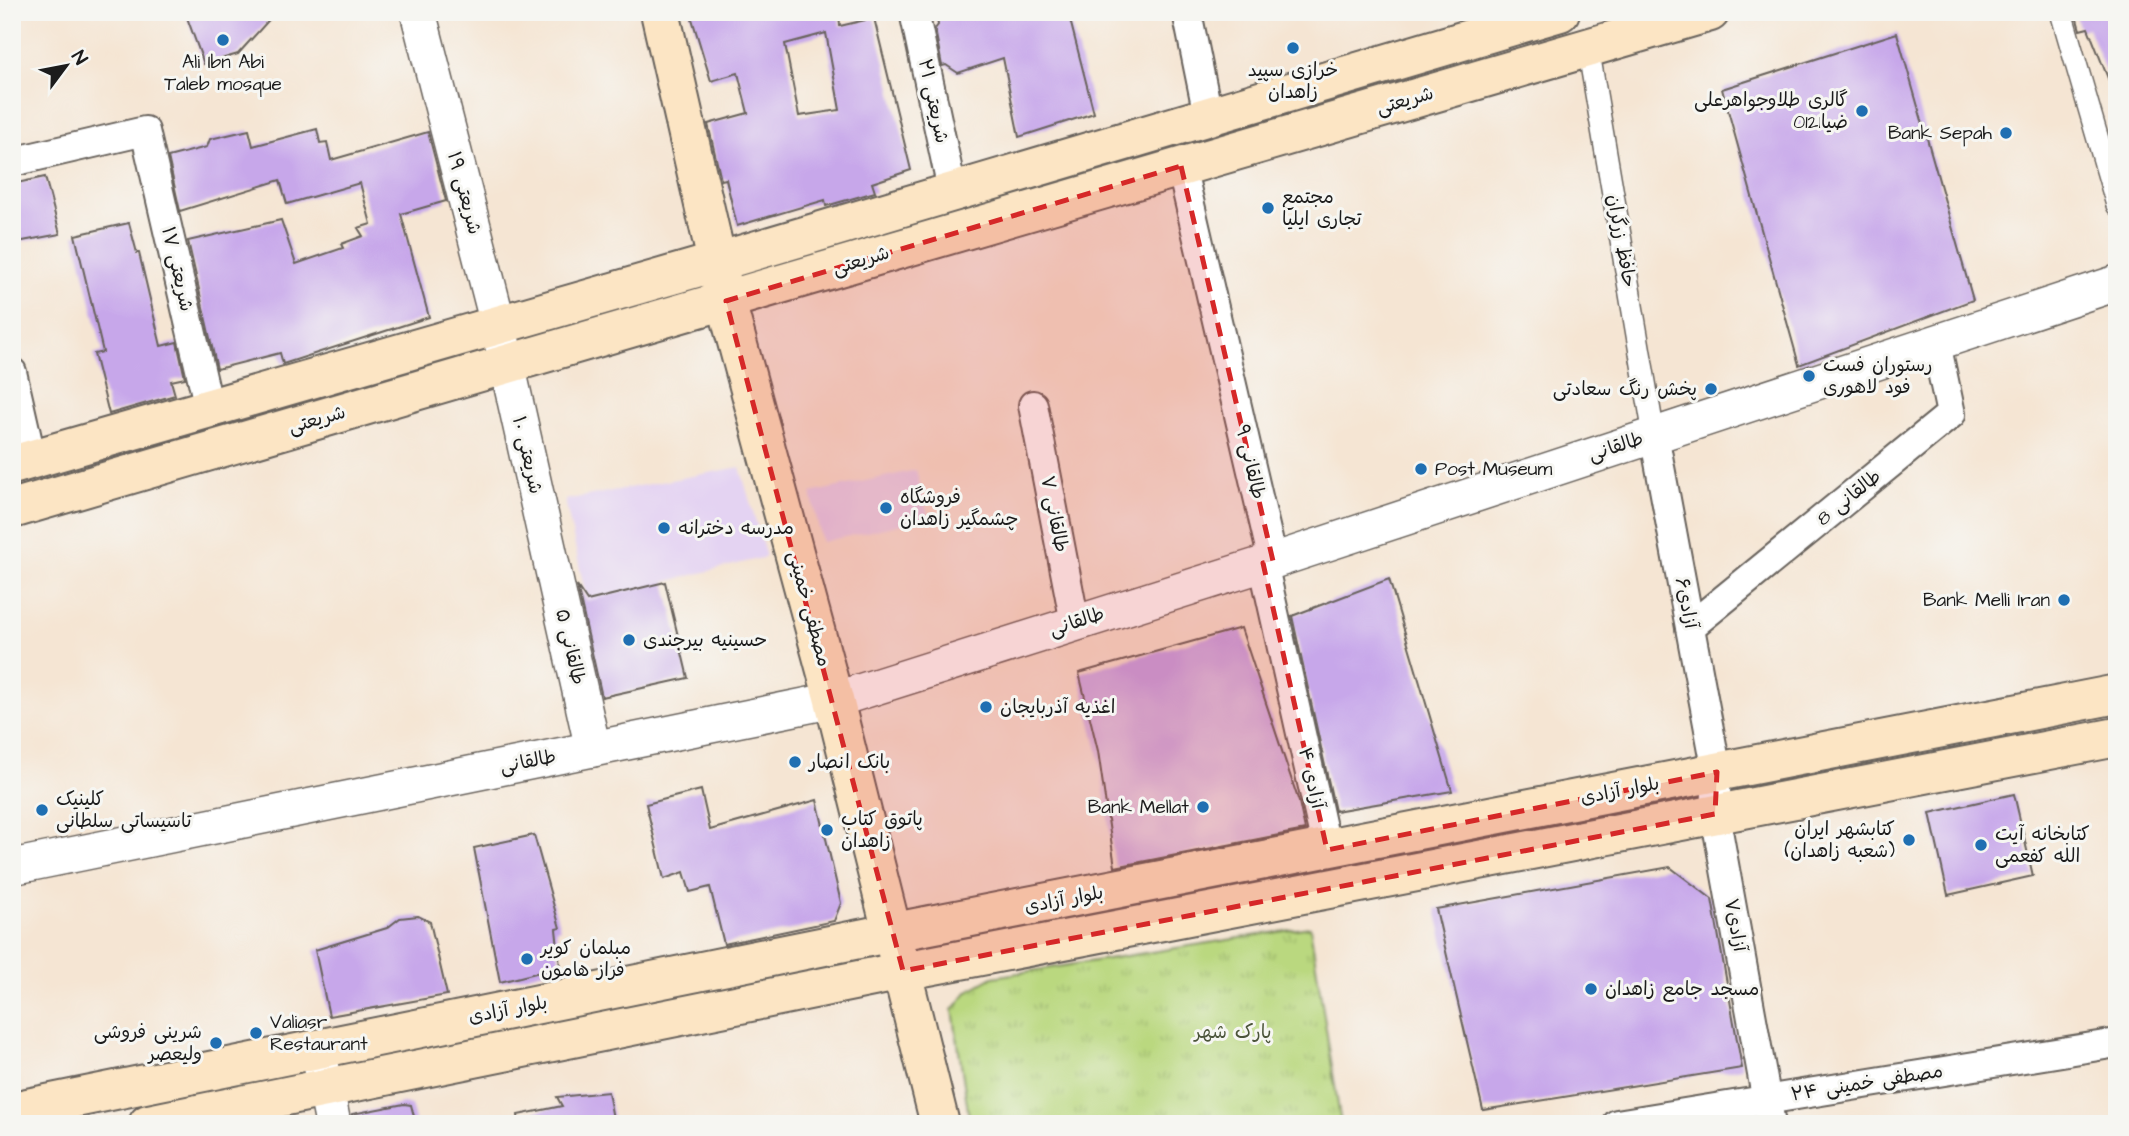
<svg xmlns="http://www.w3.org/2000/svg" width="2129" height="1136" viewBox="0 0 2129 1136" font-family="'Architects Daughter','Playpen Sans Arabic',sans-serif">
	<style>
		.built { fill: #e4d3f2 }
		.grass { fill: url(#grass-tufts); stroke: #6b7a4e; stroke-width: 2 }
		.building { fill: #c7a7ea; fill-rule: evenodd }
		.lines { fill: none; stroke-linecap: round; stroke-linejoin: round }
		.pedestrian-casing { stroke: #68625c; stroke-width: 24 }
		.minor-casing { stroke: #68625c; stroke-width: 32 }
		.tertiary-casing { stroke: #68625c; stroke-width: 38 }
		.secondary-casing { stroke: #68625c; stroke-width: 42 }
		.pedestrian { stroke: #fff; stroke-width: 21 }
		.minor { stroke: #fff; stroke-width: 28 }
		.tertiary { stroke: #fff; stroke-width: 35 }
		.secondary { stroke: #fce5c4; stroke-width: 38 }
		.marked { fill: #d62828; fill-opacity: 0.2; stroke: #d62828; stroke-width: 5; stroke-dasharray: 14 9; stroke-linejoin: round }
		.poi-dot { fill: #1f6fb2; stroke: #f6f6f2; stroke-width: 2.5 }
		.labels { text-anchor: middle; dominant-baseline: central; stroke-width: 6; stroke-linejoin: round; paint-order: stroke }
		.poi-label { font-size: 19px; fill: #1c1c1c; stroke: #f6f6f2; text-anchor: start }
		.street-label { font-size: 19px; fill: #1c1c1c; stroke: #f6f6f2 }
		.park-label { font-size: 19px; fill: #4b543a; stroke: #f6f6f2 }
	</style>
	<defs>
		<pattern id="grass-tufts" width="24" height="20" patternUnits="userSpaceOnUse" patternTransform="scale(1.75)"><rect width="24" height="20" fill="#bad87f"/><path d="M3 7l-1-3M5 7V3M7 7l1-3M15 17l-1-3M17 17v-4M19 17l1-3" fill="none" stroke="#9fb96d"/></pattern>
	</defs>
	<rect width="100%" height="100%" fill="#f6f6f2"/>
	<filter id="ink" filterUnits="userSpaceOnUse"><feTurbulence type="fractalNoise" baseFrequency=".0143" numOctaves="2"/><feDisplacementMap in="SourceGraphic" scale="14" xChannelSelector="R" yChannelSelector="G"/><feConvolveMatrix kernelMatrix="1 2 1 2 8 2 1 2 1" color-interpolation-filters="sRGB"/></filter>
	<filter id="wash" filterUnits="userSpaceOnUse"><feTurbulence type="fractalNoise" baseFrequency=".00686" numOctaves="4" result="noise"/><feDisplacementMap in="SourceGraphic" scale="28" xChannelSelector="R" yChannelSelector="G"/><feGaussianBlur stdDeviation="1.57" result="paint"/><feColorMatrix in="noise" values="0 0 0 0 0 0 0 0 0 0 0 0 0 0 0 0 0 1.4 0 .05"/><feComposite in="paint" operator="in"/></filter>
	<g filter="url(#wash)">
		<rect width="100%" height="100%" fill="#f5e5d3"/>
		<g class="built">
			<polygon points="740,467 766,557 587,601 565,500"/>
			<polygon points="916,470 929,518 822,542 811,493"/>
		</g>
		<polygon class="grass" points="1310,927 1341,1124 970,1124 953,1010 968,991 993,977"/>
		<g id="blocks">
			<g class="building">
				<polygon points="185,12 276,12 238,54 204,64"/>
				<path d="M690,12H839L840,26L874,18L911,170L872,183L875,192L826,206L825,200L737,226L726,179L721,180L708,124L748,113L738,73L711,81ZM826,33L840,110L799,116L785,44Z"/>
				<polygon points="936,12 1068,12 1094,113 1019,137 1003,58 958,73 946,65 942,66 935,29 938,25"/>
				<polygon points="2075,12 2117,12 2117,101 2088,28 2080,30"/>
				<polygon points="1897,33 1973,300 1799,365 1722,89"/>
				<polygon points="317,129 320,143 327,142 331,160 428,132 446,201 401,214 429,317 283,364 280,353 217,369 188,241 281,220 296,264 343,248 341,244 363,236 358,228 371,224 360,183 287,204 280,180 180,211 168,157 207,147 210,139 249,130 253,146"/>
				<polygon points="45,177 60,234 12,243 12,184"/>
				<polygon points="129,223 137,253 139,253 161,346 177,342 185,378 171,381 175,395 109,414 94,354 103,352 75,235"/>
				<polygon points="1389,579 1452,791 1335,811 1292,616"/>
				<polygon points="665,582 688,678 602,697 577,586 587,601"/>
				<polygon points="1241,628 1299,802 1305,830 1115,867 1098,751 1079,673"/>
				<polygon points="701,790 710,830 817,800 841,903 834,921 724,944 710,887 690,892 684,872 664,879 646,804"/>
				<polygon points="2014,794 2033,876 1948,895 1930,813"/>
				<polygon points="534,835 560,928 556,929 560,967 500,982 474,848"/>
				<polygon points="1670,867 1712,899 1742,1068 1483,1110 1436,909"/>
				<polygon points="418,916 430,922 447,995 329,1016 315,950 387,928 400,918"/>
				<polygon points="608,1092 614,1124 519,1124 518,1115 562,1106 557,1097"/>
				<polygon points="404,1104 411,1105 416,1124 353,1124 352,1114"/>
			</g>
		</g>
	</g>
	<g filter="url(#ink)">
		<use href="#blocks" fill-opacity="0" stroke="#68625c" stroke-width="2"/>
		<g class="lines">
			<g class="pedestrian-casing">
				<g id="pedestrian">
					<polyline points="2061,12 2117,205"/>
					<polyline points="1588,47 1654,435"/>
				</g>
			</g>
			<g class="minor-casing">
				<g id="minor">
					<polyline points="914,12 952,190"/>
					<polyline points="1187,12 1208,115"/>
					<polyline points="12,162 145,131 209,408"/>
					<polyline points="1181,166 1273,561"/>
					<polyline points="12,372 32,460"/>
					<polyline points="1033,405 1075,623"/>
					<polyline points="1654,435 1717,772 1715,814 1771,1124"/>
					<polyline points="1263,563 1327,850"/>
					<polyline points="1690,627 1951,414 1936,343"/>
					<polyline points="1617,1124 2117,1043"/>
				</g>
			</g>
			<g class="tertiary-casing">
				<g id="tertiary">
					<polyline points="418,12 498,324 593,749"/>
					<polyline points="12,867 834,700 1273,561 2117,283"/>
					<polyline points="318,1049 333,1124"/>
				</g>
			</g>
			<g class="secondary-casing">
				<g id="secondary">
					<polyline points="660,12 726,301 834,700 940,1124"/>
					<polyline points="12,465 717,262 1560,12"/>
					<polyline points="12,509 1710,12"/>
					<polyline points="12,1111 894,932 2117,694"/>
					<polyline points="148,1124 903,971 2117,737"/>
				</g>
			</g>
			<use href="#pedestrian" class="pedestrian"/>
			<use href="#minor" class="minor"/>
			<use href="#tertiary" class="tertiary"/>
			<use href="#secondary" class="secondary"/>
		</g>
	</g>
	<path class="marked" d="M1181,166L1273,561L1263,563L1327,850L1717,772L1715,814L903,971L726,301Z"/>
	<g class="poi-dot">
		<circle cx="223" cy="40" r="7"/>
		<circle cx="1293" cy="48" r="7"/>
		<circle cx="1862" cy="111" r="7"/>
		<circle cx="2006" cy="133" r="7"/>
		<circle cx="1268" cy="208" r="7"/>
		<circle cx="1809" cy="376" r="7"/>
		<circle cx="1711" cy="389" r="7"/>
		<circle cx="1421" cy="469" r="7"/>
		<circle cx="886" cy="508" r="7"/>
		<circle cx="664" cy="528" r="7"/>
		<circle cx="2064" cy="600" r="7"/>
		<circle cx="629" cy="640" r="7"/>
		<circle cx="986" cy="707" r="7"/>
		<circle cx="795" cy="762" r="7"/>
		<circle cx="1203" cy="807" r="7"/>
		<circle cx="42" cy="810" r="7"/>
		<circle cx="827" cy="830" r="7"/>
		<circle cx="1909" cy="840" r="7"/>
		<circle cx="1981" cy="845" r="7"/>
		<circle cx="527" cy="959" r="7"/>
		<circle cx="1591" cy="989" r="7"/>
		<circle cx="256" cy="1033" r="7"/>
		<circle cx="216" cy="1043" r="7"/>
	</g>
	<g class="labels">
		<g class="poi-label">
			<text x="223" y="62" text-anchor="middle">Ali Ibn Abi<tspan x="223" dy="22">Taleb mosque</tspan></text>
			<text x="1293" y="70" text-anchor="middle">خرازی سپید<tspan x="1293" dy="22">زاهدان</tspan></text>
			<text x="1848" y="100" text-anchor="end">گالری طلاوجواهرعلی<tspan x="1848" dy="22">ضیا0121</tspan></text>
			<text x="1992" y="133" text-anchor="end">Bank Sepah</text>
			<text x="1282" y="197">مجتمع<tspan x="1282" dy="22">تجاری ایلیا</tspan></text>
			<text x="1823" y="365">رستوران فست<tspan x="1823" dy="22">فود لاهوری</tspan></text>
			<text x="1697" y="389" text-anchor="end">پخش رنگ سعادتی</text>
			<text x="1435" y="469">Post Museum</text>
			<text x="900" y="497">فروشگاه<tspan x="900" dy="22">چشمگیر زاهدان</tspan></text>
			<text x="678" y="528">مدرسه دخترانه</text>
			<text x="2050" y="600" text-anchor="end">Bank Melli Iran</text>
			<text x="643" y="640">حسینیه بیرجندی</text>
			<text x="1000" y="707">اغذیه آذربایجان</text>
			<text x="809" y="762">بانک انصار</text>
			<text x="56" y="799">کلینیک<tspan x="56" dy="22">تاسیساتی سلطانی</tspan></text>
			<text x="1189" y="807" text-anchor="end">Bank Mellat</text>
			<text x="841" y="819">پاتوق کتاب<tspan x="841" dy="22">زاهدان</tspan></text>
			<text x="1895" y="829" text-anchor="end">کتابشهر ایران<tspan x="1895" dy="22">(شعبه زاهدان)</tspan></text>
			<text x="1995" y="834">کتابخانه آیت<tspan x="1995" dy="22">الله کفعمی</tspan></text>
			<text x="541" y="948">مبلمان کویر<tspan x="541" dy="22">فراز هامون</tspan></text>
			<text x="1605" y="989">مسجد جامع زاهدان</text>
			<text x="270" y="1022">Valiasr<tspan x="270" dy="22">Restaurant</tspan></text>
			<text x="202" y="1032" text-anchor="end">شرینی فروشی<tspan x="202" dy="22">ولیعصر</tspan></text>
		</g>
		<g class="street-label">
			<text transform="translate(933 101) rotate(78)">شریعتی ۲۱</text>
			<text transform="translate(1405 101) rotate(-16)">شریعتی</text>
			<text transform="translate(464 193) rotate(75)">شریعتی ۱۹</text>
			<text transform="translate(1621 241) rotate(80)">حافظ زرگران</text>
			<text transform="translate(861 261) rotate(-17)">شریعتی</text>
			<text transform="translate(177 269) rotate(77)">شریعتی ۱۷</text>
			<text transform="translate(317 420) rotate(-16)">شریعتی</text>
			<text transform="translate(1616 447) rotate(-18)">طالقانی</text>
			<text transform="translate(527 455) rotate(77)">شریعتی ۱۰</text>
			<text transform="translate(1250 462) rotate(77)">طالقانی ۹</text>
			<text transform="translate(1849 498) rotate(-39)">طالقانی 8</text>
			<text transform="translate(1054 514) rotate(79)">طالقانی ۷</text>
			<text transform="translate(1686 603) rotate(79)">آزادی۶</text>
			<text transform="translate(809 609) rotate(75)">مصطفی خمینی</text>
			<text transform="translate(1077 622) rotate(-18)">طالقانی</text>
			<text transform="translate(570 647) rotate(77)">طالقانی ۵</text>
			<text transform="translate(528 762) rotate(-11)">طالقانی</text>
			<text transform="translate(1311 778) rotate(77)">آزادی ۴</text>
			<text transform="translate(1620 791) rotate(-11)">بلوار آزادی</text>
			<text transform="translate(1064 900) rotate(-11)">بلوار آزادی</text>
			<text transform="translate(1735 925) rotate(80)">آزادی۷</text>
			<text transform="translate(508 1010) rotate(-11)">بلوار آزادی</text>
			<text transform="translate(1867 1083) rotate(-9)">مصطفی خمینی ۲۴</text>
		</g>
		<g class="park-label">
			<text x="1233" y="1032">پارک شهر</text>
		</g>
	</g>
	<rect width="2129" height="1136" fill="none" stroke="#f6f6f2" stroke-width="42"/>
	<g transform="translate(66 66) rotate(58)" stroke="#f6f6f2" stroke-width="5" paint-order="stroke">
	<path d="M0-5L12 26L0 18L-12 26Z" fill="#1c1c1c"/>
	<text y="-10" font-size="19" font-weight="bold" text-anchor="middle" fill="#1c1c1c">N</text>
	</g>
</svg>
